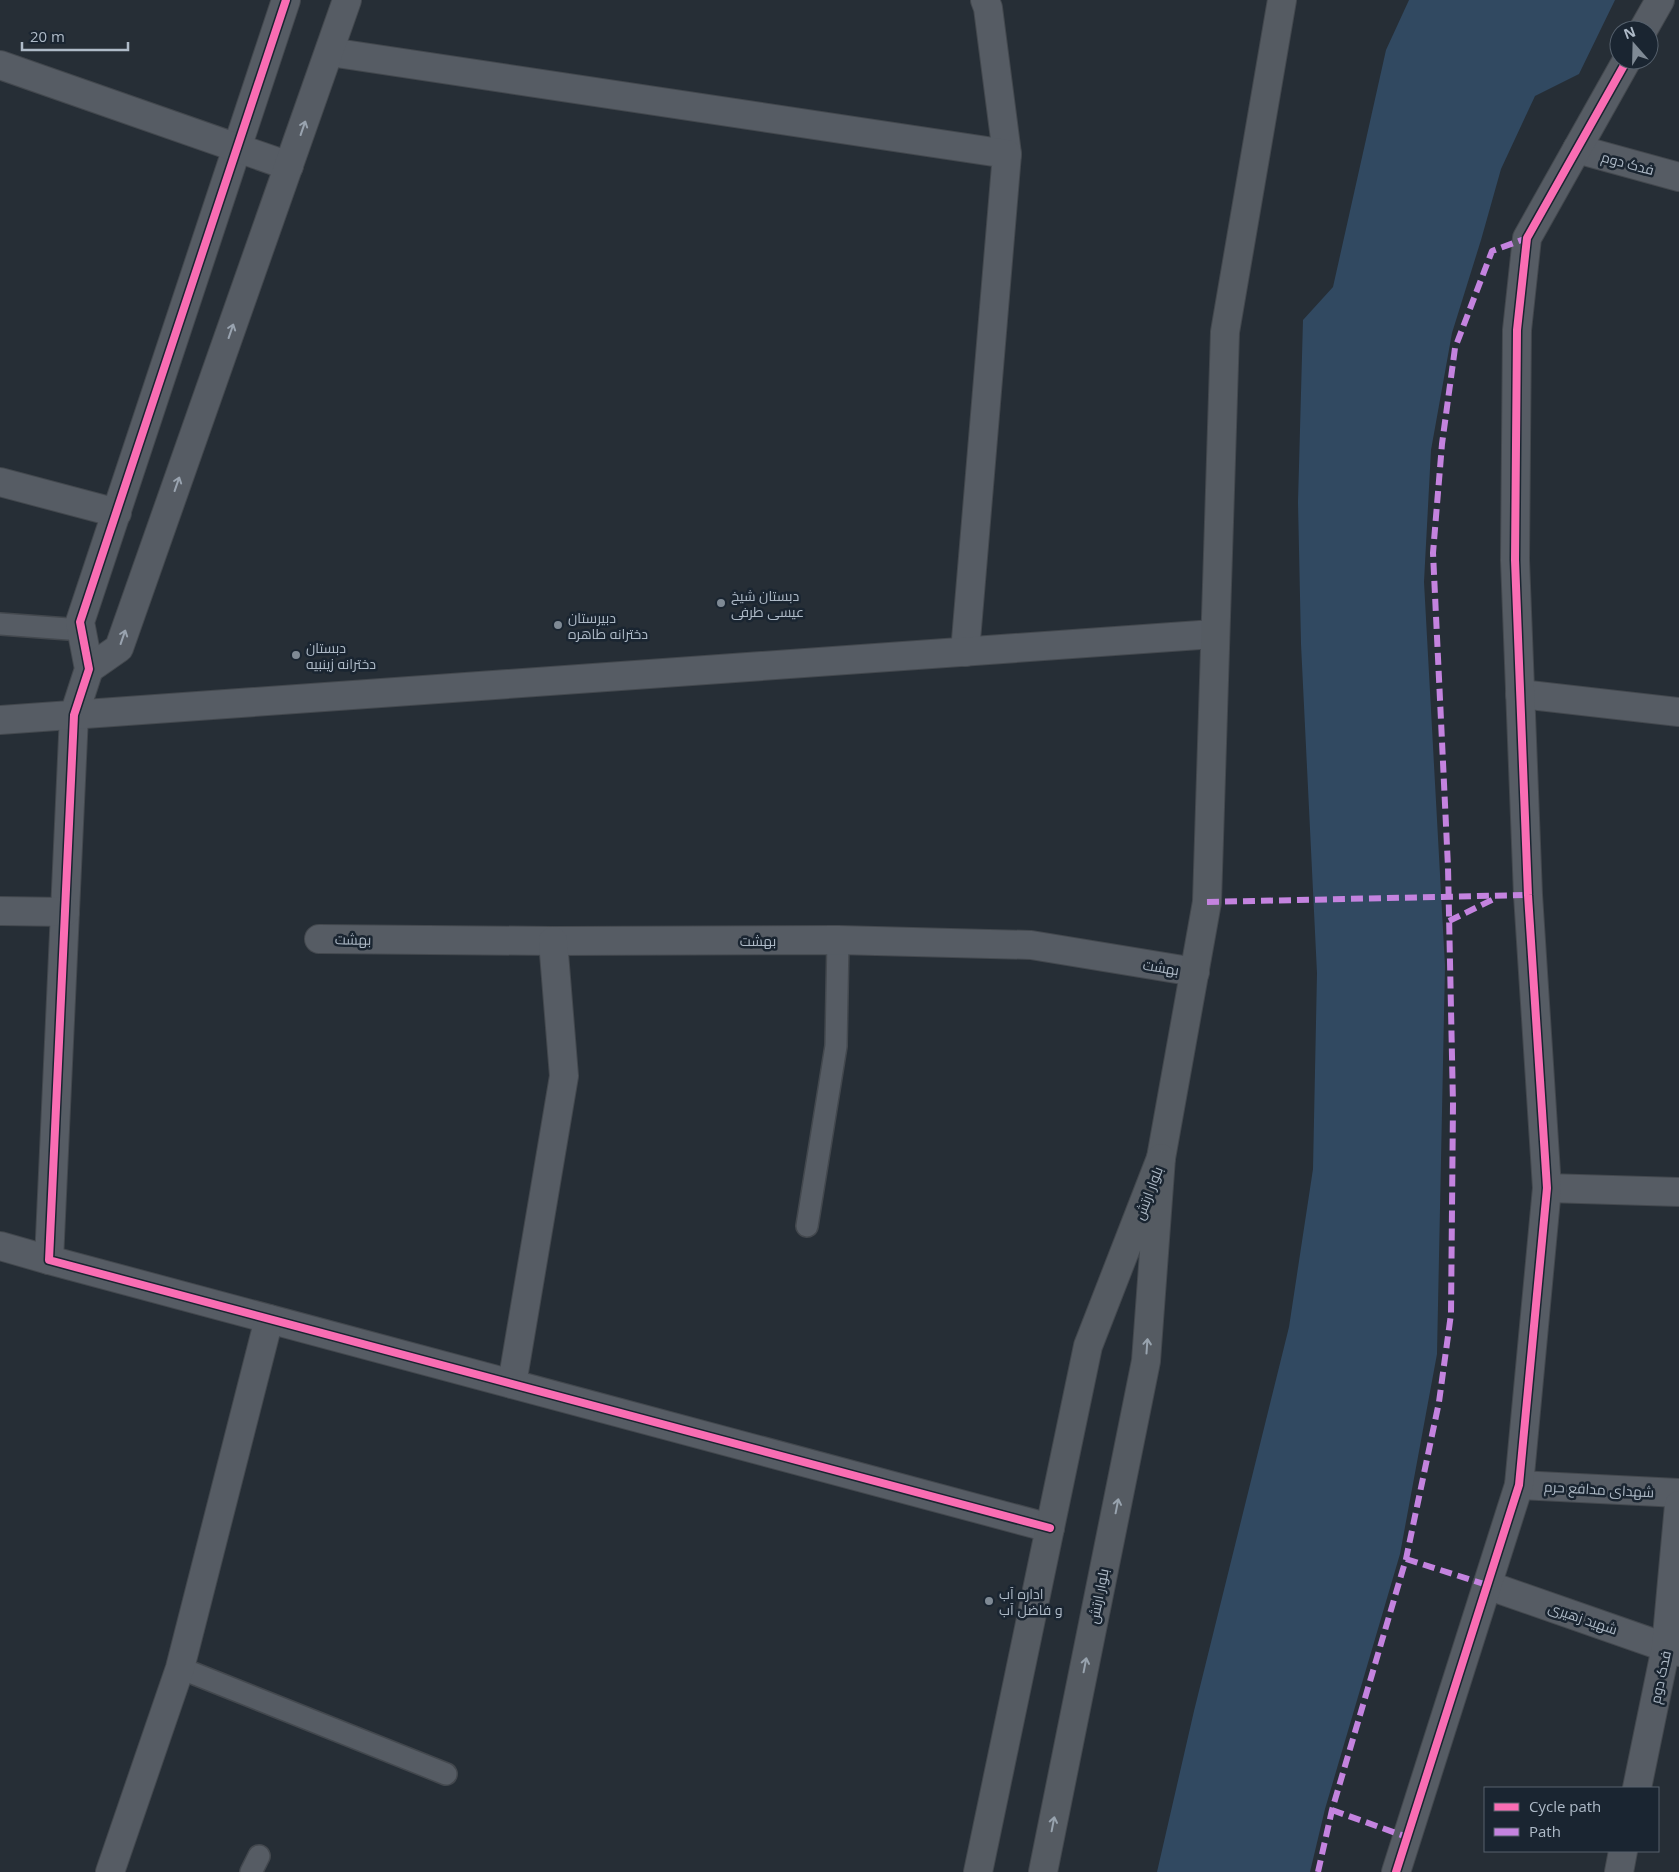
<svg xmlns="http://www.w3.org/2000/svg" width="1679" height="1872" viewBox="0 0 1679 1872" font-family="'Open Sans',Cairo,sans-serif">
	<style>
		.water { fill: #314961 }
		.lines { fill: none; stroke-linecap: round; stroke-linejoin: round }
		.service-casing { stroke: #43484e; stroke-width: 24 }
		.minor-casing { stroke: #43484e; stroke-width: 30 }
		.secondary-casing { stroke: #43484e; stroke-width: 30 }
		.service { stroke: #565c64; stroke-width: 21 }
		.minor { stroke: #565c64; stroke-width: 28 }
		.secondary { stroke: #555b62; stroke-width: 28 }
		.quiet { stroke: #c483df; stroke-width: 6; stroke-dasharray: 12 6; stroke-linecap: butt }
		.cycleway-casing { stroke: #1a2531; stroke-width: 11 }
		.cycleway { stroke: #f96db3; stroke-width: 8 }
		.oneway { stroke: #99a3af }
		.oneway2 { stroke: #98a3ae }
		.poi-dot { fill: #7f8a95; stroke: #1a2531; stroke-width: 2 }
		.labels { text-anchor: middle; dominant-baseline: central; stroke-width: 5; stroke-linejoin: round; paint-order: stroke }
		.street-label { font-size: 14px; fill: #afbbc8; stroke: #1a2531 }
		.poi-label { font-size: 14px; fill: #afbbc8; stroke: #1a2531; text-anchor: start }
	</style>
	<rect width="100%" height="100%" fill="#262e36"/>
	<polygon class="water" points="1409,0 1615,0 1579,74 1535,96 1501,169 1481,240 1452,333 1431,450 1424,582 1445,966 1437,1354 1400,1554 1325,1809 1310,1872 1157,1872 1194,1711 1289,1327 1313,1169 1317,973 1301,644 1298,502 1303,320 1333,287 1386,50"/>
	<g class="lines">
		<g class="service-casing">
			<g id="service">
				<polyline points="0,624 82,630"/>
				<polyline points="807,1226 836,1046 838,940"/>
				<polyline points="180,1668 446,1774"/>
				<polyline points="251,1872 259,1856"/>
			</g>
		</g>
		<g class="minor-casing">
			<g id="minor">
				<polyline points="286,0 80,622 89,669 74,715 49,1260 1050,1528"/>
				<polyline points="985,0 988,8 1007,154"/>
				<polyline points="1643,30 1660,0"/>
				<polyline points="330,52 1007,154 965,652"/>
				<polyline points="0,65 289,166"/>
				<polyline points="1577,149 1679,177"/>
				<polyline points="0,482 117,513"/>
				<polyline points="89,669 119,648 347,0"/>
				<polyline points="1520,694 1679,712"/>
				<polyline points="0,720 1214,634"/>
				<polyline points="0,911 65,912"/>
				<polyline points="319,939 553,941 838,940 1031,945 1195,972"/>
				<polyline points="1547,1188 1679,1192"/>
				<polyline points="0,1246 49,1260"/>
				<polyline points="512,1384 564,1076 553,941"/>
				<polyline points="1519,1485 1679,1493"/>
				<polyline points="1487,1585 1679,1652"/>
				<polyline points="1637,1788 1666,1647 1679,1505"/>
				<polyline points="110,1872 180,1668 269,1319"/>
				<polyline points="1396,1872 1519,1485 1547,1188 1528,895 1515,560 1517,330 1527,238 1627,60"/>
				<polyline points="1619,1872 1623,1851"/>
			</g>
		</g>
		<g class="secondary-casing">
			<g id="secondary">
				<polyline points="1161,1158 1207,902 1225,332 1282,0"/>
				<polyline points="978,1872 1088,1346 1161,1158 1146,1361 1043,1872"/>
			</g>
		</g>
		<use href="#service" class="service"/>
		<use href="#minor" class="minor"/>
		<use href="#secondary" class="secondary"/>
		<g class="quiet">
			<polyline points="1207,902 1528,895"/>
			<polyline points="1449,921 1496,898"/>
			<polyline points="1406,1559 1487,1585"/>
			<polyline points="1332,1810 1407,1837"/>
			<polyline points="1318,1872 1332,1810 1406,1559 1439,1402 1451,1314 1453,1104 1448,867 1433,553 1442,444 1455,348 1492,251 1527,238"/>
		</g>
		<g class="cycleway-casing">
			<g id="cycleway">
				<polyline points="286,0 80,622 89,669 74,715 49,1260 1050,1528"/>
				<polyline points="1396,1872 1519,1485 1547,1188 1528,895 1515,560 1517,330 1527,238 1627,60"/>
			</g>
		</g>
		<use href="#cycleway" class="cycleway"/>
	</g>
	<defs><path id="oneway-shaft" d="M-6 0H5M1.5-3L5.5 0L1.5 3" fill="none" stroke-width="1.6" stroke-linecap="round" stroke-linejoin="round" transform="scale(1.25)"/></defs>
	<g class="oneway">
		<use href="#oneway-shaft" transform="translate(303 128) rotate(-71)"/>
		<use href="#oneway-shaft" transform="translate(231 331) rotate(-71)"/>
		<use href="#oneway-shaft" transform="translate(177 484) rotate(-71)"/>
		<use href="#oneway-shaft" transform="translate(123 637) rotate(-71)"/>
	</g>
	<g class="oneway2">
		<use href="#oneway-shaft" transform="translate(1147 1346) rotate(-86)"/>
		<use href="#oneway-shaft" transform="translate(1117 1506) rotate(-79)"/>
		<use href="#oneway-shaft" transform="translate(1085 1665) rotate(-79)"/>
		<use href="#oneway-shaft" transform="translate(1053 1824) rotate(-79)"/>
	</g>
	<g class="poi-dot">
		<circle cx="721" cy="603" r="5"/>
		<circle cx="558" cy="625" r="5"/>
		<circle cx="296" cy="655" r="5"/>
		<circle cx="989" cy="1601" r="5"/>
	</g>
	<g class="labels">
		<g class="street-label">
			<text transform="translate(1628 163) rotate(15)">فدک دوم</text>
			<text transform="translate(353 939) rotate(1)">بهشت</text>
			<text x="758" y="940">بهشت</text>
			<text transform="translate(1161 967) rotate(9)">بهشت</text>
			<text transform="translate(1148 1193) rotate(-69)">بلوار ارتش</text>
			<text transform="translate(1599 1489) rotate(3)">شهدای مدافع حرم</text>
			<text transform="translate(1098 1596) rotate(-79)">بلوار ارتش</text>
			<text transform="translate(1583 1618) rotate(19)">شهید زهیری</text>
			<text transform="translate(1660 1677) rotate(-78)">فدک دوم</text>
		</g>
		<g class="poi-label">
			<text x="731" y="595">دبستان شیخ<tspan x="731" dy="16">عیسی طرفی</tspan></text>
			<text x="568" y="617">دبیرستان<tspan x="568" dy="16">دخترانه طاهره</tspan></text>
			<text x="306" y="647">دبستان<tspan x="306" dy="16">دخترانه زینبیه</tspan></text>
			<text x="999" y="1593">اداره آب<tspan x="999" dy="16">و فاضل آب</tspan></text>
		</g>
	</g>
	<rect x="1484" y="1787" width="175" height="65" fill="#1a2531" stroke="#56616d"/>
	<rect x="1494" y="1803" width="25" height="8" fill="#f96db3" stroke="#56616d"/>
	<text x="1529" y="1812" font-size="15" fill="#afbbc8">Cycle path</text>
	<rect x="1494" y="1828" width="25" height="8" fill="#c483df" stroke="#56616d"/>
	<text x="1529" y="1837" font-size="15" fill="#afbbc8">Path</text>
	<g transform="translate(1634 45) rotate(340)"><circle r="24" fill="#1a2531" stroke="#56616d"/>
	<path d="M0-4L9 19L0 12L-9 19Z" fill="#7f8a95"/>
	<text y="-8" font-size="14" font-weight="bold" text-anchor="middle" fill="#afbbc8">N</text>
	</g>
	<path d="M22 42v8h106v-8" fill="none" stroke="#afbbc8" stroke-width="2.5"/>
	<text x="30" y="42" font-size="15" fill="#afbbc8" stroke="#1a2531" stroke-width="4" paint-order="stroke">20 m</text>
</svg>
